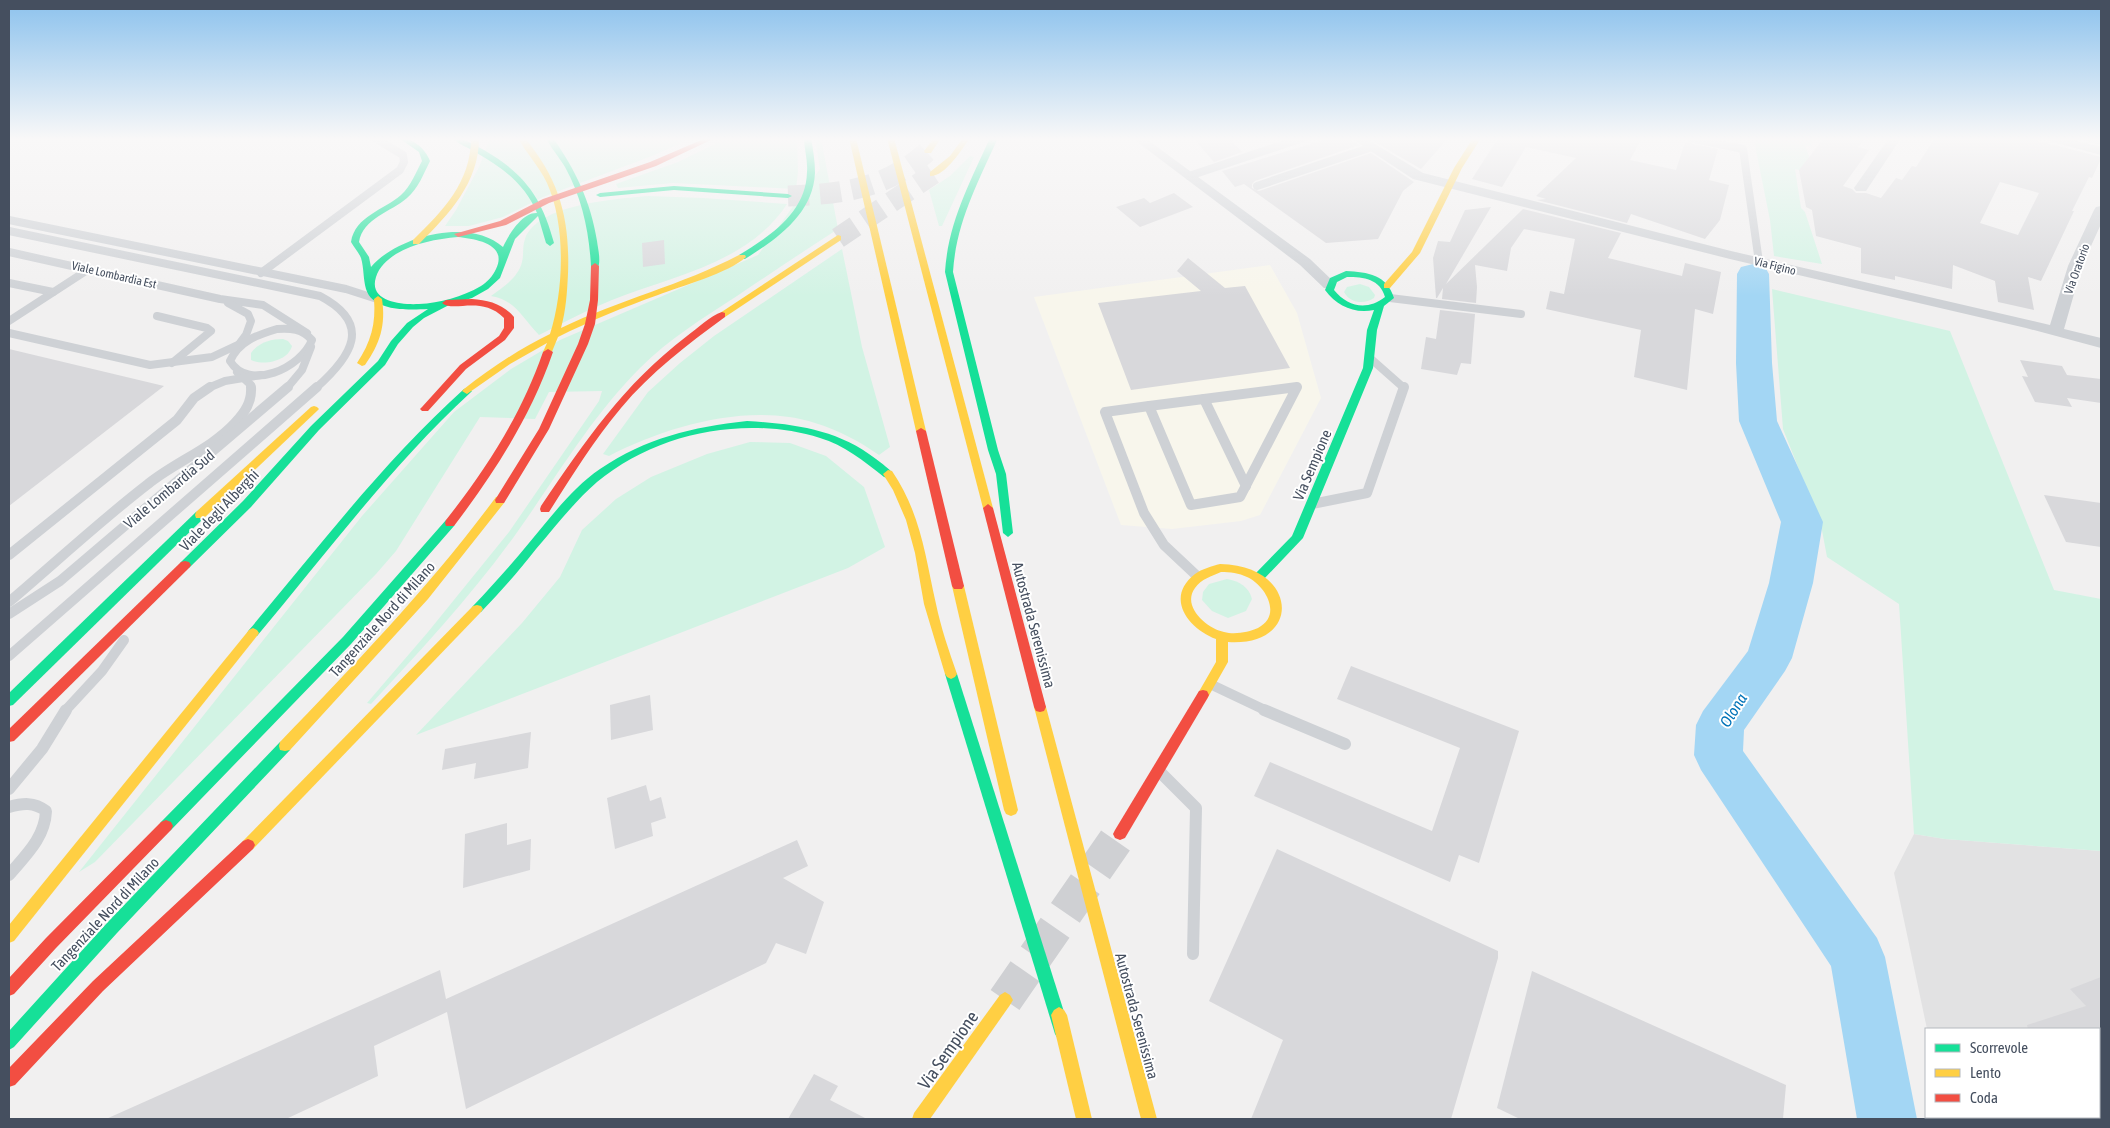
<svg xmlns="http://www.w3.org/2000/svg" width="2110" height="1128" viewBox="0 0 2110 1128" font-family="'Asap Condensed',sans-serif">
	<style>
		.commercial { fill: #f8f6ec }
		.education { fill: #e2e2e3 }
		.green { fill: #d2f3e4 }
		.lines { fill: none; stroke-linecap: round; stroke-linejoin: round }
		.river { fill: #a3d6f4; fill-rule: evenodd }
		.building { fill: #d8d8db; fill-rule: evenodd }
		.primary-tunnel { stroke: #cfd0d3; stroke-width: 35; stroke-dasharray: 35 18; stroke-linecap: butt }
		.highway-tunnel { stroke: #cfd0d3; stroke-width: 21; stroke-dasharray: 21 11; stroke-linecap: butt }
		.lane-far2 { stroke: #ced1d5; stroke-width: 8 }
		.lane-far1 { stroke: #ced1d5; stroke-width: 10 }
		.lane { stroke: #ced1d5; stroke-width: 12 }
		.street { fill: #ced1d5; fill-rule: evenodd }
		.fast { fill: #16e098; fill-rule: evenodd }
		.slow { fill: #ffcf43; fill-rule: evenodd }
		.jam { fill: #f24e42; fill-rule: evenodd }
		.labels { text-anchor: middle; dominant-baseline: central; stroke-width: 4; stroke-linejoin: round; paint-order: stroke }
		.far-street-label { font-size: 12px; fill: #454f5f; stroke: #fff }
		.street-label { font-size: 15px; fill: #454f5f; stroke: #fff }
		.water-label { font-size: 16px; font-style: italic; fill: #0073b8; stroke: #fff }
		.near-street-label { font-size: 18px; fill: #454f5f; stroke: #fff }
	</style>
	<rect width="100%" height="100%" fill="#f1f0f0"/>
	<polygon class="commercial" points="1270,265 1297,313 1321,398 1260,515 1241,521 1172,529 1121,525 1034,297"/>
	<polygon class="education" points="1914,834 1945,839 2101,851 2101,1119 1946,1119 1946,1117 2099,1117 2099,1029 1927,1029 1894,873"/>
	<g class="green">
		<polygon points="490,138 693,138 652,156 543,197 503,217 469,226 445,226 456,210 479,167"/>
		<polygon points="727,138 797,138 798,172 796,189 673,183 618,188 616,184 678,162"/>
		<path d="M815,138H821L838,229C804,251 771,273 737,296C703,318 669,339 640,368C592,416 557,476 518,531C474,593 422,649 371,704L367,703L428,632L509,532L599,401L602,391L549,392L535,419L480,417L396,551L376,574L95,862L79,872L362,516L454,412L511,369L560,340L758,255L820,169Z"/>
		<polygon points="1757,138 1814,138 1810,146 1805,145 1815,174 1795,169 1801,208 1805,212 1822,264 1774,256 1770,220 1755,145"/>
		<polygon points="970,156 974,157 942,226 939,226 929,190 950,176"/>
		<path d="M648,196L703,198L787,204C749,263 672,276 612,300C587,310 563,323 539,335C521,317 517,301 491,296C503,287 518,278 522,262C524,255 522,247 525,239C537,204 616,199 648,196Z"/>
		<path d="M842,249L862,347L890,447L879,455C859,441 838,430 815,423C750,402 667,426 609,456L603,454L648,392L680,363L714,336Z"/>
		<path d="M1360,284L1369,287L1375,295L1374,298C1364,305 1350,303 1344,292L1347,287Z"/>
		<polygon points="1772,289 1950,331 2054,590 2101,599 2101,851 1945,839 1914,834 1899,604 1827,557 1821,525 1783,429"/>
		<path d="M283,339L288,341L292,346C288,361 264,366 251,360V353C258,343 270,339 283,339Z"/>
		<polygon points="750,442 790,443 826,456 864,487 885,547 848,568 416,735 522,623 560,577 582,530 616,499 651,477 707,454"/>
		<path d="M1227,579C1239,581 1249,587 1252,599L1246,611L1228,618L1212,611L1202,600L1203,592L1209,584Z"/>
	</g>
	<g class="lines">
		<polygon class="river" points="1753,264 1765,267 1769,274 1772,363 1777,421 1823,522 1813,583 1792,658 1785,671 1744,730 1743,751 1877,938 1885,957 1917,1119 1857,1119 1831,966 1701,770 1694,755 1696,725 1703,711 1748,651 1769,583 1781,522 1739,421 1736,363 1737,274 1741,267"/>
	</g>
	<g class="building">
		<polygon points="1193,138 1229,138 1242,152 1214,162"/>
		<polygon points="1330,138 1349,138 1359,145 1255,181 1252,184 1252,188 1259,191 1371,153 1414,182 1403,191 1378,239 1326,243 1244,184 1235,187 1222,171"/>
		<polygon points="1368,138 1448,138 1421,169"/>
		<polygon points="1498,138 1642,138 1630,160 1676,170 1685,142 1718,149 1709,180 1729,185 1720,220 1705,239 1631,214 1627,223 1537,200 1546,199 1536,196 1576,158 1526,147 1502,187 1472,179"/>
		<path d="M1824,138H1865L1858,147L1869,150L1843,186L1852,189L1856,193H1866L1881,198L1896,178L1902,180L1912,166L1916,167L1935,138H2027L2101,157V159L2092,178L2089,177L2072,211H2074L2041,281L2028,277L2034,310L1998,302L1995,281L1953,265L1952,289L1895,276V280L1861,273V248L1816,236L1812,210L1806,207L1799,170ZM2000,182L2039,193L2018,235L1980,223Z"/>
		<polygon points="2072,138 2101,138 2101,145"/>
		<polygon points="1174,193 1193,207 1140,227 1116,207 1144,198 1150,203"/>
		<polygon points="1491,207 1446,284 1523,209 1621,233 1608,258 1682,276 1685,263 1721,272 1713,314 1695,309 1687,390 1634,377 1641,330 1546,309 1550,291 1564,294 1575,239 1524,229 1511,248 1507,271 1475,265 1477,287 1476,303 1442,299 1443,288 1437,298 1436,298 1433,258 1438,241 1450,242 1465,210"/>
		<polygon points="664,240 665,264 643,267 642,243"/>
		<polygon points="1188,258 1225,288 1245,286 1290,368 1131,390 1098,303 1201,291 1177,271"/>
		<polygon points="1440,310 1475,314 1471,364 1461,363 1457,375 1421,369 1426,337 1436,339"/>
		<polygon points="9,349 164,386 9,506"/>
		<polygon points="2020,360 2062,366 2067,375 2101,379 2101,403 2067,398 2072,407 2035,402 2022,376 2028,377"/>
		<polygon points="2044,495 2101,503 2101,547 2066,542"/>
		<polygon points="1351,666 1519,731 1479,863 1459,855 1450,882 1254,796 1270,762 1432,831 1460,748 1337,699"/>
		<polygon points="650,695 653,730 611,740 610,705"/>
		<polygon points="531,732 528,768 474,779 476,763 442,770 445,749"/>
		<polygon points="646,785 650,801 661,797 666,818 651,823 653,836 615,849 607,798"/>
		<polygon points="507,823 507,845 531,839 530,870 463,888 465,834"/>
		<polygon points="797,840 808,866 783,878 824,902 806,954 776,943 766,963 466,1109 447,1012 374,1046 378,1076 286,1119 106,1119 440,970 446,999"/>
		<polygon points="1277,849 1498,951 1498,958 1451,1119 1251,1119 1283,1040 1209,1001"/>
		<polygon points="1532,971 1786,1085 1783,1119 1520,1119 1497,1108"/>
		<polygon points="2101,977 2101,1029 2028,1029 2027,1025 2086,1006 2070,989"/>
		<polygon points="814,1074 838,1086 830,1100 867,1119 788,1119"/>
	</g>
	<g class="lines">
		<polyline class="primary-tunnel" points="1005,1000 1120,834"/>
		<g class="highway-tunnel">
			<path d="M788,196C843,194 886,189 928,151"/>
			<polyline points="838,238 933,174"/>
		</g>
		<g class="lane-far2">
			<polyline points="1690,138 1743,149 1759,262"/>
			<polyline points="1189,176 1303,138"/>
			<polyline points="1257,186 1372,147"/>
			<polyline points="9,220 346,289 377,299"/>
			<path d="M9,231L320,296C373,324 352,356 316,388"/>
			<polyline points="9,252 220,299 263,305 307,333"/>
			<polyline points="261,273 400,170 404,162 403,155 375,138"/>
			<polyline points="9,283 53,292"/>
			<polyline points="1390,298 1521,314"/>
			<polyline points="228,303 248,314 251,321 246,335 240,343"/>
			<polyline points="157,316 207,328 211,331 172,363"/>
			<polyline points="9,321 89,269"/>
			<path d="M277,329C291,328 302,329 312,340C301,368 249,392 230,361C239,341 257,335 277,329Z"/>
			<polyline points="9,333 150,365 212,357 246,341"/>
			<polyline points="1370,358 1404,388"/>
			<polyline points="237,372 251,385 251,388"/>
			<polyline points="208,388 225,381 261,375"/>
			<polyline points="287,388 302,370 311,347"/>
			<polyline points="1289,388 1296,388"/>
		</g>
		<g class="lane-far1">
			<polygon points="1297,387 1240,497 1191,505 1149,406"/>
			<polyline points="1204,399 1246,486"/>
			<polyline points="1149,406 1105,412 1144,513 1164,545 1197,576"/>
			<polyline points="1312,504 1367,493 1404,387"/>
			<polyline points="9,555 177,420 194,398 210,387"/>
			<path d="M9,602C55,563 100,521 148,484C175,462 211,449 235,423C245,412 252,402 251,387"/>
			<polyline points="9,614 60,581 288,387"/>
			<polyline points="9,656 317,387"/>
			<polyline points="1210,684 1267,711"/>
			<polyline points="65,711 102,671 124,640"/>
		</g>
		<g class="lane">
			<polyline points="1264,710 1345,744"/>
			<polyline points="1160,772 1196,808 1193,954"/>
			<polyline points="9,789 42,749 66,710"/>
			<path d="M9,807C23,803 34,802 46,811C45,838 25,856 9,875"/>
		</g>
		<g class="street">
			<polygon points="1132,138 1145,138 1310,259 1334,282 1336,285 1334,288 1324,288 1300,265"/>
			<polygon points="1351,138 1365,138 1423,173 1731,251 2050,325 2068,266 2094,210 2096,207 2101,206 2101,224 2082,266 2064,329 2101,338 2101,348 2026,328 1730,259 1413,179"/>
			<polygon points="1889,138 1901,138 1866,191 1856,191 1854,188"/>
			<polygon points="2047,138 2066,138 2101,147 2101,155 2049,141"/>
		</g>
		<g class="fast">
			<path d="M399,138C413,138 425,148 430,161C424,173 418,189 407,198C391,212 363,218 359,242L369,257L371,267C397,236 470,217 503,247C508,236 522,212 537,213C525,184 502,167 475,152C468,147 457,144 453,138C465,138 474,145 484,150C525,174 542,198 554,243L550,246L546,243L538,216L515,239L500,278L488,289L472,298L449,305L424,318L413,327L398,344L385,365L319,430L251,507L189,568H181L179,565L181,562L243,501L311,426L378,361L391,341L407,323L428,309C409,310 373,312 366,289C363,279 364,268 361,258C359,253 354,247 351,242C355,216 384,210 401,195C411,186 416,172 422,161L419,152ZM458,237C476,239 508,244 496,269C493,276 487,282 481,286C462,297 440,303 419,304C402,305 368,302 376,277C379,267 387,260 396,254C414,243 437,239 458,237Z"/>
			<path d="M546,138H553C575,169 591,202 597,241C598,249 601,260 598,268H592L591,266C589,231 582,198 565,167C559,157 551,148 546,138Z"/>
			<path d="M804,138H811C813,149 815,161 815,173C813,214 777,239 745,259H739V255C770,236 806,213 807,172C808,160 804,149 804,138Z"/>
			<path d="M990,138H998C978,182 956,223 953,272L998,450L1006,474L1013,533L1008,537L1003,533L996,474L988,450L945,272C948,223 970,182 990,138Z"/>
			<polygon points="674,186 788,194 792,196 788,198 674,190 600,197 596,195 600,193"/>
			<path d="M1346,271C1368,272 1387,275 1394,298L1384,306L1377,330L1373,368L1303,538L1263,580H1255L1253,577L1255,574L1292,536L1363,368L1367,330L1374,310C1354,314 1337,306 1325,290L1330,278ZM1347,277C1364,277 1380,279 1385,297C1367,311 1348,307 1334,290L1337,282Z"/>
			<path d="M467,388L472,391L470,393C391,466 326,554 257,636H249L247,633L249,630C318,548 384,461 464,389Z"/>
			<path d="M747,421C794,424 837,429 876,459C882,464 889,468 893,474L888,478L884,477C864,461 844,445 820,438C746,415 657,432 597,482C574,502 556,526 536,549C519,571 500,592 481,612H473L471,609L473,606C492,586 511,565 529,543C551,517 572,488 600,469C646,438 692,427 747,421Z"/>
			<polygon points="200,511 205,515 204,518 13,705 9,706 9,693 196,512"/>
			<polygon points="450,519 454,520 455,523 454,526 351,644 171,830 166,832 161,830 159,826 161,822 343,637 446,520"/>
			<polygon points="951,669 955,671 957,674 1071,1034 1068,1039 1063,1042 1058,1039 1055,1034 945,674 947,671"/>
			<polygon points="285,741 290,742 291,746 290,750 117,933 14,1047 9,1050 9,1031 107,923 280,742"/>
		</g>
		<g class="slow">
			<path d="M471,138H479C479,183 449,214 419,244H413V240C443,211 471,182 471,138Z"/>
			<path d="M518,138H525C560,181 570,219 568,274C567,293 566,310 561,328C619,300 682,285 739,255H745L746,257C729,273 681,286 658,295C624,307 590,321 558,337L551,354L548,355L543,352L547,343L510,364L467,394L462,391L464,389C491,368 519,349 550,334C564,290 566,225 547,183C539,166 526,153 518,138Z"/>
			<polygon points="849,138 856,138 926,431 921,434 916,431"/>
			<polygon points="887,138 894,138 993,508 988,512 983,508"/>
			<polygon points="934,138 941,138 931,153 925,153 924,151"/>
			<path d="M963,138H970C962,149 945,177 930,176V172L950,156Z"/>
			<polygon points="1473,138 1481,138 1462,168 1420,253 1390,288 1384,288 1384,284 1412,252 1454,168"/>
			<polygon points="838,235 841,236 841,240 725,317 719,317 717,315"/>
			<path d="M378,296L382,299C386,325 380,344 365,365L362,366L357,363C371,342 376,324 374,299Z"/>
			<polygon points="314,406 317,407 319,409 317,411 204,518 196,518 195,515 196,512 311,407"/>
			<path d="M888,470L892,471C921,514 925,555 936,604C941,628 949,651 957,674L955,677L951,679L947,677L945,674L924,604L915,553L906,520L893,490L883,474Z"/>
			<path d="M500,496L504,497L505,500L504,503L428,599L290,750L285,751L280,750L279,746L280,742C356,663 431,585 496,497Z"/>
			<path d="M1220,564C1298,565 1304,647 1228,642V662L1207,699L1203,700L1199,699L1197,695L1216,662V639C1189,629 1164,598 1195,574C1202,569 1212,566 1220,564ZM1221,572C1230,572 1239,573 1247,577C1265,585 1283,615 1258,628C1249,632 1235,635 1224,632C1208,629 1181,607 1195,588C1201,579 1212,576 1221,572Z"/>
			<polygon points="958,582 962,583 964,586 1018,810 1016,814 1011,816 1006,814 1004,810 952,586 954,583"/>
			<polygon points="477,605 481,606 483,609 481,612 253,849 248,851 243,849 241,845 243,841 473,606"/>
			<polygon points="253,628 257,630 259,633 257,636 14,941 9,943 9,925 249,630"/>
			<polygon points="1040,702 1044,703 1046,707 1157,1119 1141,1119 1034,707 1036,703"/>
			<polygon points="1005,992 1010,995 1013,1000 1010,1005 930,1119 912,1119 914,1113 1000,995"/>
			<polygon points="1059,1007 1064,1010 1067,1015 1092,1119 1076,1119 1051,1015 1054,1010"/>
		</g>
		<g class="jam">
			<polygon points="706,138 715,138 656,166 549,203 506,225 458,237 454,234 500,221 543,199 650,162"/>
			<polygon points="595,263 599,266 598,300 595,324 588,344 549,429 504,503 496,503 495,500 539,429 578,344 585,324 590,300 591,266"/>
			<path d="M472,299C488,300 503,304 514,317V328L505,340L466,369L428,411H422L420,409L422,407L460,365L499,336L504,328V318C481,295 454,313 442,303L446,300Z"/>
			<path d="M722,312L725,313V317C688,344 651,372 621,408C594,440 572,476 549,512H541L540,509L541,506C586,440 623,385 687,336C698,328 710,316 722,312Z"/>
			<path d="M548,349L553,352C531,416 495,472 454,526H446L445,523L446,520C487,468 521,415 543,352Z"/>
			<polygon points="921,428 926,431 964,586 962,589 954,589 952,586 916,431"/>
			<polygon points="988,504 993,508 1046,707 1044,711 1040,712 1036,711 1034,707 983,508"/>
			<polygon points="185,561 189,562 191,565 189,568 14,741 9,742 9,729 181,562"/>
			<polygon points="1203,690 1207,691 1209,695 1207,699 1125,838 1120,840 1115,838 1113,834 1115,830 1199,691"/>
			<polygon points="166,820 171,822 173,826 171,830 56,948 14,994 9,996 9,978 46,938 161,822"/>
			<polygon points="248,839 253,841 255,845 253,849 103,991 15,1085 9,1087 9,1068 93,981 243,841"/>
		</g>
	</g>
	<linearGradient id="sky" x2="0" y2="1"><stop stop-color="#8cc2ed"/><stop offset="0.47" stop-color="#f9f8f8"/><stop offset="1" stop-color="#f9f8f8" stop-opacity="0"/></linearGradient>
	<rect width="2110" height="296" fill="url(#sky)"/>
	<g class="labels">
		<g class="far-street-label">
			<text transform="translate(1775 266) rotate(14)">Via Figino</text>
			<text transform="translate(2077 269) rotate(-70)">Via Oratorio</text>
			<text transform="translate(114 275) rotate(13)">Viale Lombardia Est</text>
		</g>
		<g class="street-label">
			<text transform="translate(1312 465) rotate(-67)">Via Sempione</text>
			<text transform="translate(169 489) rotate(-40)">Viale Lombardia Sud</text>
			<text transform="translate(219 510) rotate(-46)">Viale degli Alberghi</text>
			<text transform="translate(382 619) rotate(-48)">Tangenziale Nord di Milano</text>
			<text transform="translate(1034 625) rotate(75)">Autostrada Serenissima</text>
			<text transform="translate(105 914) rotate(-47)">Tangenziale Nord di Milano</text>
			<text transform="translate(1137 1016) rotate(75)">Autostrada Serenissima</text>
		</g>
		<g class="water-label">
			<text transform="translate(1733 710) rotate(-58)">Olona</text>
		</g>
		<g class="near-street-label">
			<text transform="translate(948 1050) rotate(-55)">Via Sempione</text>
		</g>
	</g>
	<rect width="2110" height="1128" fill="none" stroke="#454f5f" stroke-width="20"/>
	<rect x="1925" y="1028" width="175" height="90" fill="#ffffff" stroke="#b5b9bf"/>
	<rect x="1935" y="1044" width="25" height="8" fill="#16e098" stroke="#b5b9bf"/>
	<text x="1970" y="1053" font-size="15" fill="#454f5f">Scorrevole</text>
	<rect x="1935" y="1069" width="25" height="8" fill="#ffcf43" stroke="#b5b9bf"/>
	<text x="1970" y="1078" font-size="15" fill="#454f5f">Lento</text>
	<rect x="1935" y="1094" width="25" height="8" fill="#f24e42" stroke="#b5b9bf"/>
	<text x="1970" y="1103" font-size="15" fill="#454f5f">Coda</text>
</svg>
